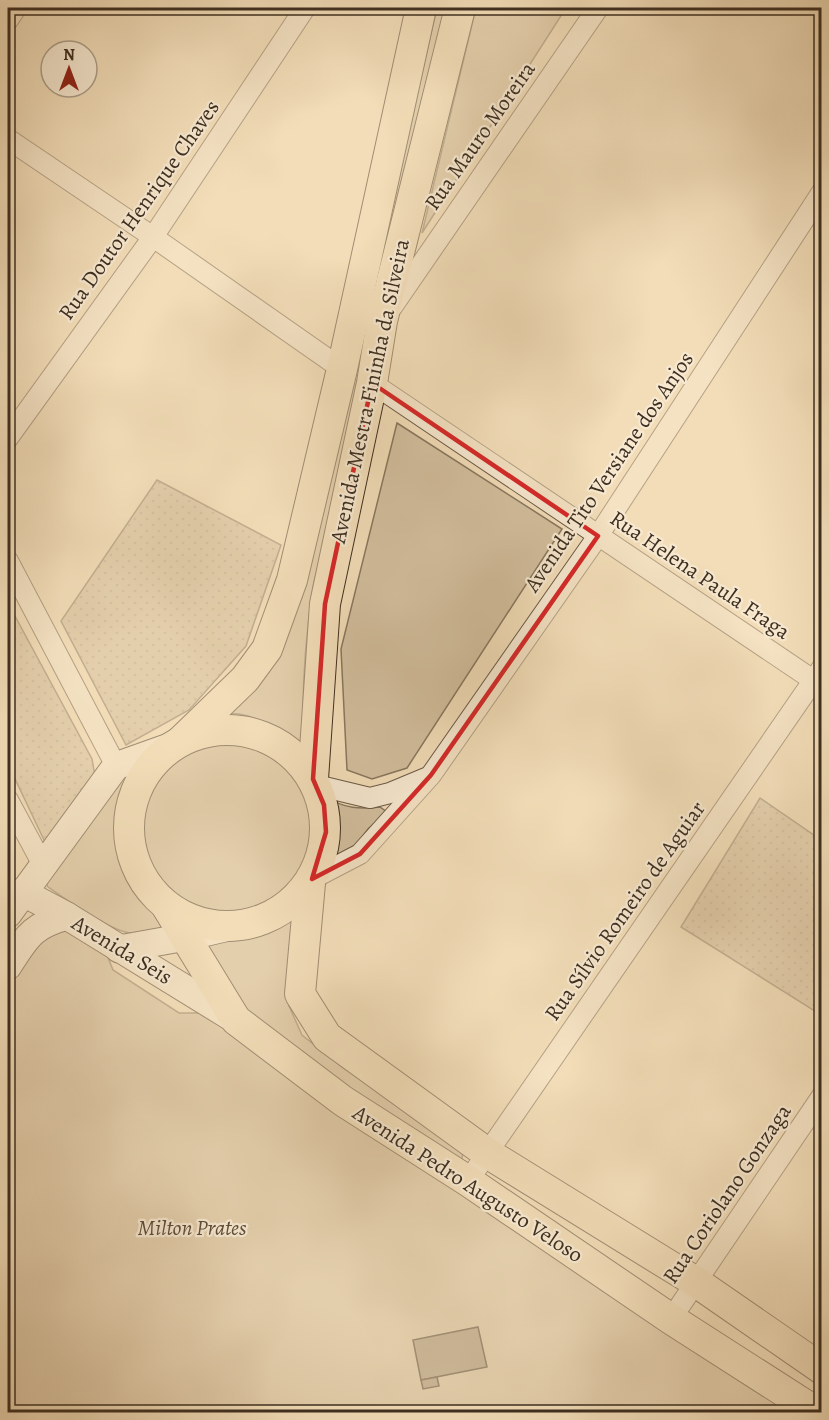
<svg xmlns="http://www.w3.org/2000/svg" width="829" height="1420" viewBox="0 0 829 1420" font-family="Alegreya,serif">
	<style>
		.grass { fill: url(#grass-dots); stroke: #88775f; stroke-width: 1.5 }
		.park { fill: #d3bf9e; stroke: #88775f; stroke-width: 1.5 }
		.building { fill: #9c896f; stroke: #3e2f20; stroke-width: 1.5 }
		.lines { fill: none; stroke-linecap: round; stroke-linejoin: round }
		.street-casing { stroke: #6b5a46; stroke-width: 22 }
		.secondary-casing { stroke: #3e2f20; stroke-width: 29 }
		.primary-casing { stroke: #3e2f20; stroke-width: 32 }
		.street { stroke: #f7e9d1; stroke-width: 20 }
		.secondary { stroke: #f7e9d1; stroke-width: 27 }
		.primary { stroke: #f2ddb8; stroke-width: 30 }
		.marked { fill: none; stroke: #d62828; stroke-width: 4.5; stroke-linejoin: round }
		.labels { text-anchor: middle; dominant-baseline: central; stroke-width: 4.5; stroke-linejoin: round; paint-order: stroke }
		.street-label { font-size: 22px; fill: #3e2f20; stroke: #f7e9d1 }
		.park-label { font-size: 22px; font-style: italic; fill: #5c4c39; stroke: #f7e9d1 }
	</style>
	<defs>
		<pattern id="grass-dots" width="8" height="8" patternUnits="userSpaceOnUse" patternTransform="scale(1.5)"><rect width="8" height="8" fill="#d3bf9e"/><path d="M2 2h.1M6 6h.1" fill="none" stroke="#b6a488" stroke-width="1.8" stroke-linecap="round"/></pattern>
	</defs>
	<rect width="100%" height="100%" fill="#f2ddb8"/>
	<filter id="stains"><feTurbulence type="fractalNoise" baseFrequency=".00333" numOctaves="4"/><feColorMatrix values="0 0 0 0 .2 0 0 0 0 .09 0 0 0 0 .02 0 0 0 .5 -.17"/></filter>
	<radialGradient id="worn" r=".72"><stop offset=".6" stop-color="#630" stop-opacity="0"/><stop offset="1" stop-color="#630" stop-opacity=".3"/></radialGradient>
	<g class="grass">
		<polygon points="157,480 281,545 246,646 189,710 126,745 61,621"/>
		<polygon points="8,603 92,759 95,776 45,842 8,764"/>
		<polygon points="760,798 821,840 821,1015 681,927"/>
	</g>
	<g class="park">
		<path d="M437,8H448L313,587C305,640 301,694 304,748C286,734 263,718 239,714C233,713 226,715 220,716L323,495Z"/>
		<polygon points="476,8 566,8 422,233"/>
		<polygon points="397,423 562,529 407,768 372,779 347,770 341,649"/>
		<circle cx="226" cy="825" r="87"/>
		<path d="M136,768L125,784L117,833L121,853L128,869L162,928C151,931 141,934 130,933C110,931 65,899 48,887L44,879L96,796Z"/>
		<path d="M328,797C343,809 361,809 380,807L387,812L368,829L355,847L326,868C334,845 334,821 328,797Z"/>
		<path d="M300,903L288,980L289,1006L302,1035L342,1067L463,1148L462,1160L456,1162L248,1019L202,942C229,940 260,935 284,921C290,917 295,909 300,903Z"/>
		<polygon points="69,931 105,950 113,970 179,1013 203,1013 799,1412 8,1412 8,978 45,933"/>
	</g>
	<g class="building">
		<polygon points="478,1327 487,1367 421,1380 413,1340"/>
		<polygon points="437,1377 439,1386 423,1389 421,1380"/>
	</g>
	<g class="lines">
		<g class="street-casing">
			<g id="street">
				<polyline points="8,20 16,8"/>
				<polyline points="8,139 156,239 342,369"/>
				<polyline points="392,307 598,8"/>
				<polyline points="372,383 822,686"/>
				<polyline points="8,438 153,237 305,8"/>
				<polyline points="8,561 116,766"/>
				<polyline points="316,785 370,798 390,793 426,778"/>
				<polyline points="8,800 43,865"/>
				<polyline points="312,879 360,854 431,775 598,536 822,192"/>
				<polyline points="468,1181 822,668"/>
				<polyline points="671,1319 822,1096"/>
			</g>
		</g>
		<g class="secondary-casing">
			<g id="secondary">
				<polyline points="22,892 67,916 236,1020"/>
				<polyline points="8,914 116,766 175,745"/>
				<polyline points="119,949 186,937 229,927"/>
				<path d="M8,966C27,937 31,926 67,916"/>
			</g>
		</g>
		<g class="primary-casing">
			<g id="primary">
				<circle cx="227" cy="828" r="98"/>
				<polyline points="181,741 245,679 267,649 292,580 342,369 421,8"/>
				<polyline points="313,779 325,604 372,383 382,321 460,8"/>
				<polyline points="310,883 300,994 327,1037 487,1153 696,1282 822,1369"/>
				<polyline points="167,907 236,1020 343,1101 468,1181 671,1319 816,1412"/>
			</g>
		</g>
		<use href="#street" class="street"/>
		<use href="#secondary" class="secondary"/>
		<use href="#primary" class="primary"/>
	</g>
	<path d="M0 0H829V1420H0ZM372,383L598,536L431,775L360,854L312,879L326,832L324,805L313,779L325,604Z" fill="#f2ddb8" fill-opacity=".55" fill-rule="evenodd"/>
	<path class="marked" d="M372,383L598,536L431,775L360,854L312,879L326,832L324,805L313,779L325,604Z"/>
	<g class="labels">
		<g class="street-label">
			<text transform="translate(480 136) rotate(-55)">Rua Mauro Moreira</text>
			<text transform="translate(139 210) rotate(-55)">Rua Doutor Henrique Chaves</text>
			<text transform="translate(370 391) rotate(-78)">Avenida Mestra Fininha da Silveira</text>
			<text transform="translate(609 472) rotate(-56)">Avenida Tito Versiane dos Anjos</text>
			<text transform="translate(700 575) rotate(34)">Rua Helena Paula Fraga</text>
			<text transform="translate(625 911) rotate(-55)">Rua Sílvio Romeiro de Aguiar</text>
			<text transform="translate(122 950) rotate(31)">Avenida Seis</text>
			<text transform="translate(468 1184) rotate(33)">Avenida Pedro Augusto Veloso</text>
			<text transform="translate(727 1194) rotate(-56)">Rua Coriolano Gonzaga</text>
		</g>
		<g class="park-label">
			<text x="192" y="1228">Milton Prates</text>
		</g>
	</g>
	<rect width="829" height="1420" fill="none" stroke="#f2ddb8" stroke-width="30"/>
	<rect x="9" y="9" width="811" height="1402" fill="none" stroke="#3e2f20" stroke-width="3"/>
	<rect x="15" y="15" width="799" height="1390" fill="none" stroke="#3e2f20" stroke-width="1.5"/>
	<g transform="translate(69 69)"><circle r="28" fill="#f7e9d1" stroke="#ad9f8a" stroke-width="1.5"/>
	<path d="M0-4.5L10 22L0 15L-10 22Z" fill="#8f2418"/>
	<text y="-9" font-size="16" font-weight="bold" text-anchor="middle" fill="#3e2f20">N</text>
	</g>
	<rect width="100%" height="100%" filter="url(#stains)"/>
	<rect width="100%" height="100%" fill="url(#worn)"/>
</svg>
